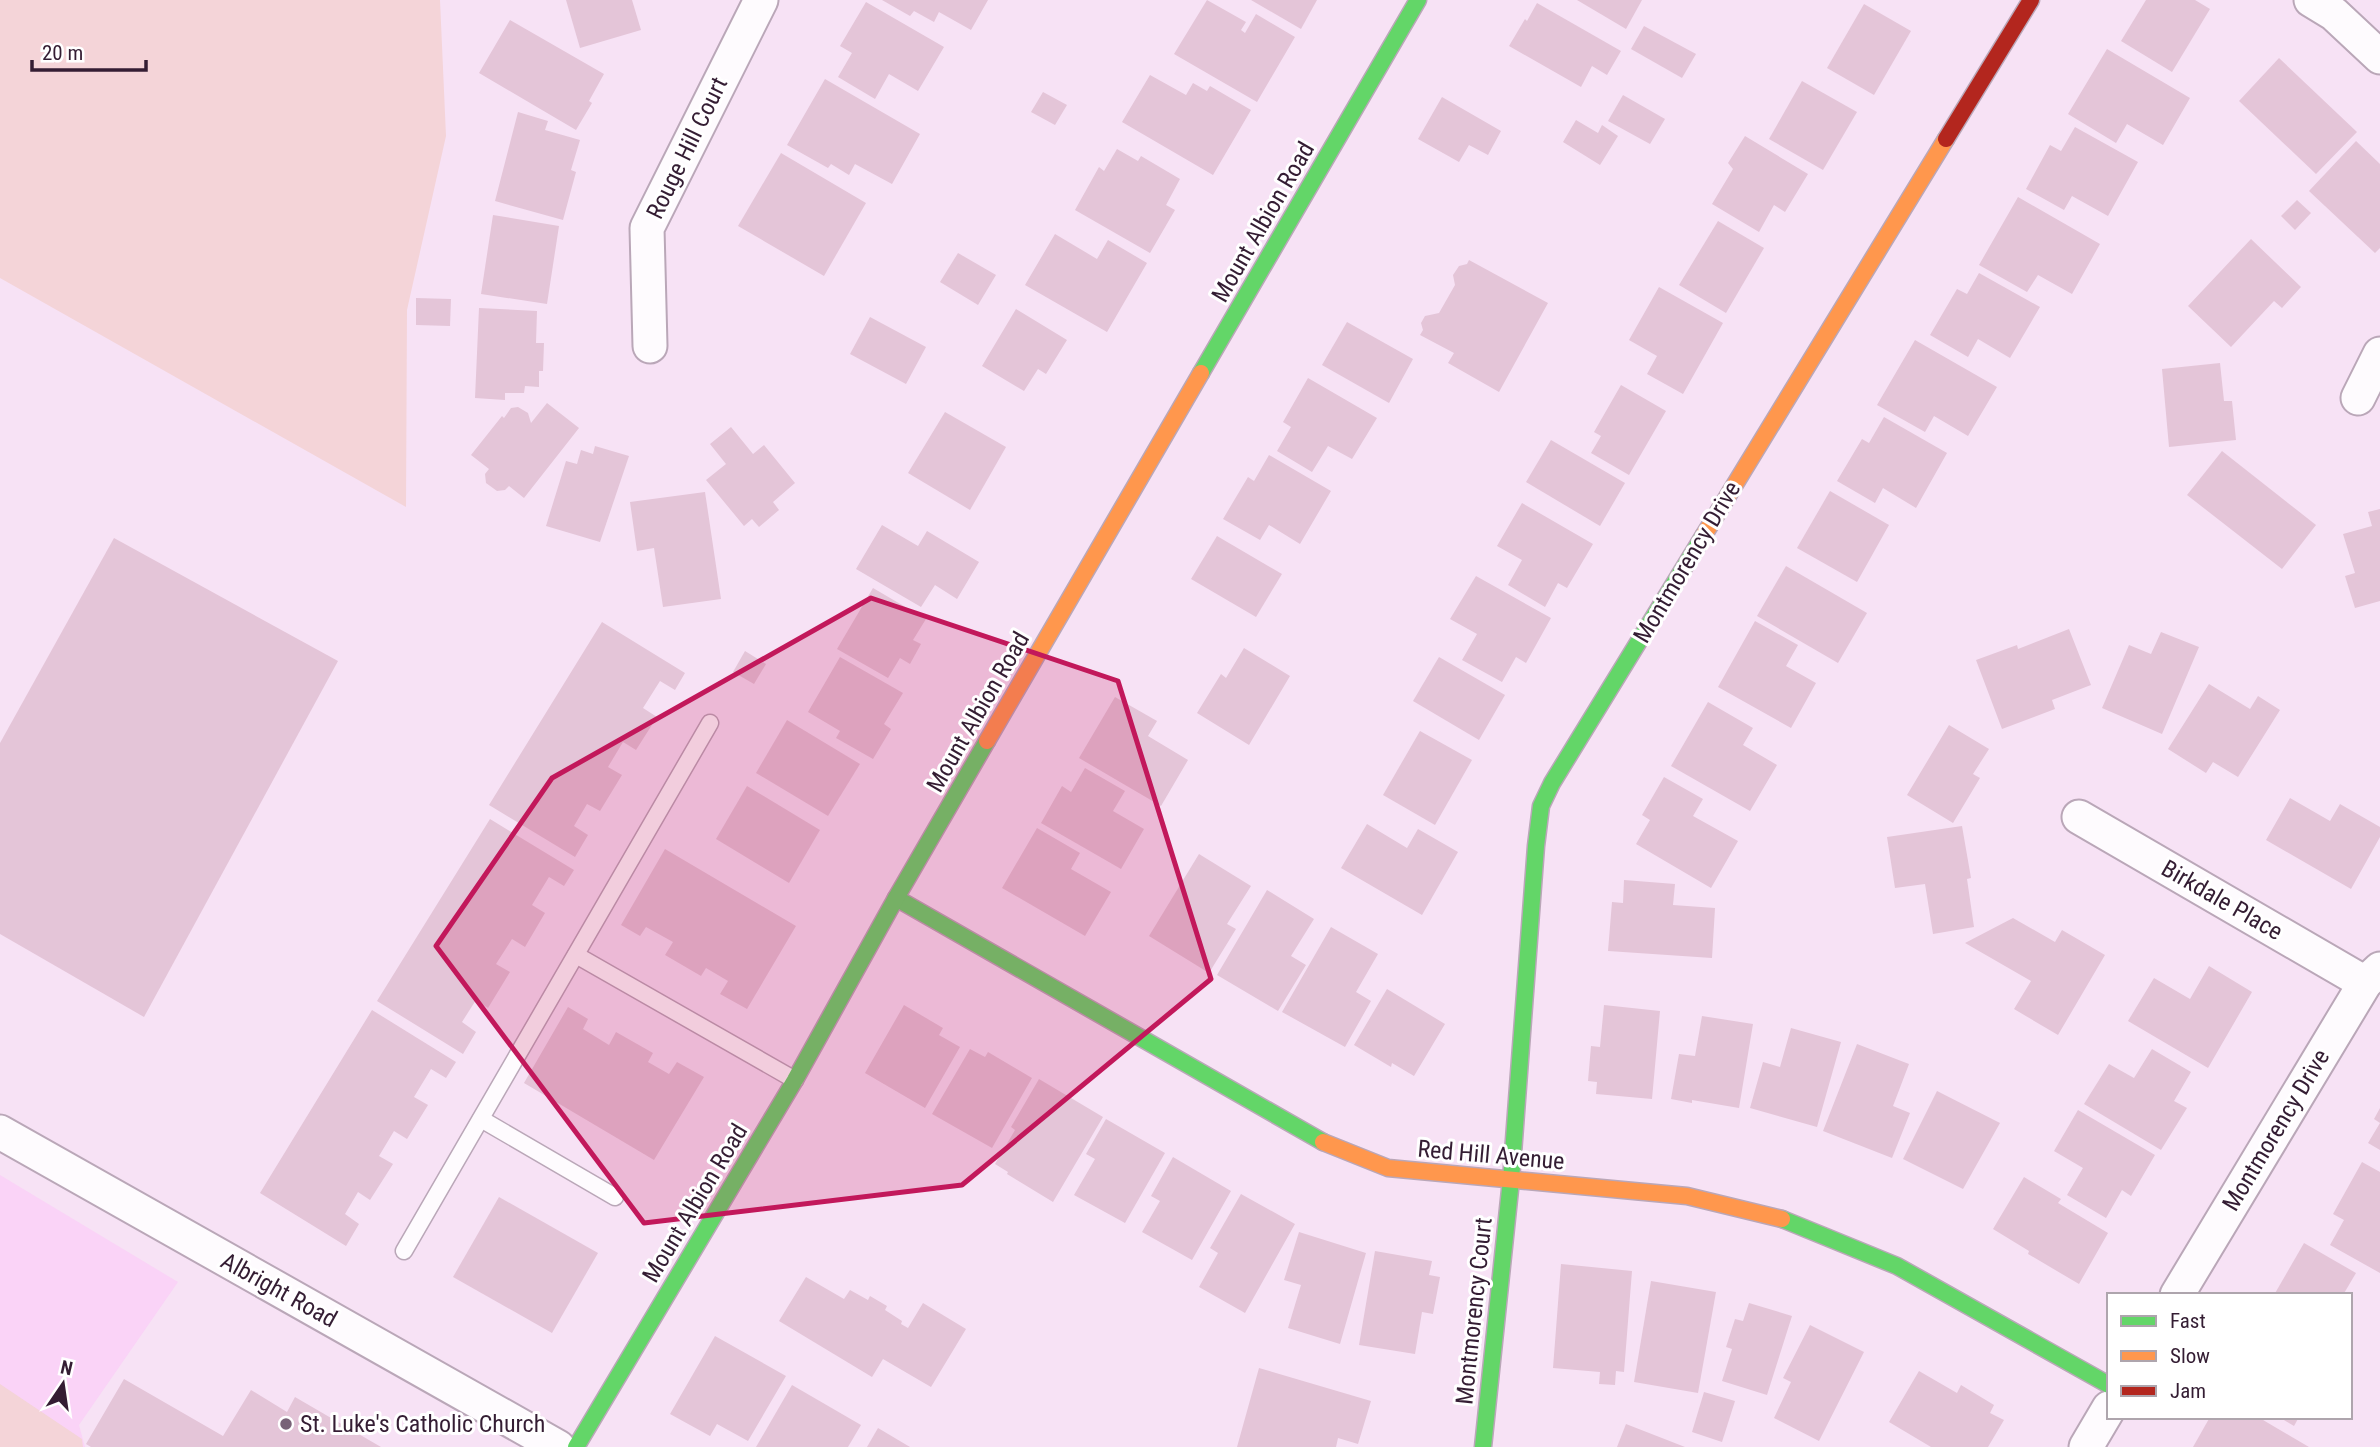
<svg xmlns="http://www.w3.org/2000/svg" width="2380" height="1447" viewBox="0 0 2380 1447" font-family="'Roboto Condensed',sans-serif">
	<style>
		.built { fill: #fad3f7 }
		.green { fill: #f4d4d8 }
		.building { fill: #e4c5d8 }
		.lines { fill: none; stroke-linecap: round; stroke-linejoin: round }
		.lane-casing { stroke: #baa7b8; stroke-width: 19 }
		.street-casing { stroke: #baa7b8; stroke-width: 37 }
		.fast-casing { stroke: #baa7b8; stroke-width: 19 }
		.slow-casing { stroke: #baa7b8; stroke-width: 19 }
		.jam-casing { stroke: #baa7b8; stroke-width: 19 }
		.lane { stroke: #fefbfe; stroke-width: 16 }
		.street { stroke: #fefbfe; stroke-width: 33 }
		.fast { stroke: #63d668; stroke-width: 16 }
		.slow { stroke: #ff974d; stroke-width: 16 }
		.jam { stroke: #b3261e; stroke-width: 16 }
		.marked { fill: #c2185b; fill-opacity: 0.2; stroke: #c2185b; stroke-width: 5; stroke-linejoin: round }
		.poi-dot { fill: #786277; stroke: #fff; stroke-width: 2.5 }
		.labels { text-anchor: middle; dominant-baseline: central; stroke-width: 6; stroke-linejoin: round; paint-order: stroke }
		.street-label { font-size: 24px; fill: #341d33; stroke: #fff }
		.poi-label { font-size: 24px; fill: #341d33; stroke: #fff; text-anchor: start }
	</style>
	<rect width="100%" height="100%" fill="#f7e2f5"/>
	<polygon class="built" points="0,1175 178,1282 79,1425 85,1447 0,1447"/>
	<g class="green">
		<polygon points="0,0 440,0 446,136 407,310 406,507 0,278"/>
		<polygon points="0,1384 82,1439 83,1447 0,1447"/>
	</g>
	<g class="building">
		<polygon points="566,0 632,0 641,30 580,48"/>
		<polygon points="882,0 988,0 971,30 939,12 934,22 914,11 910,16"/>
		<polygon points="1207,0 1246,22 1241,30 1245,33 1256,14 1295,37 1257,102 1174,54"/>
		<polygon points="1251,0 1317,0 1301,29"/>
		<polygon points="1577,0 1642,0 1626,29"/>
		<polygon points="2146,0 2195,0 2210,9 2172,72 2121,41"/>
		<polygon points="866,2 944,47 918,91 889,74 875,99 838,77 852,53 840,46"/>
		<polygon points="1537,3 1621,51 1607,75 1592,66 1581,87 1509,46 1525,19 1527,21"/>
		<polygon points="1864,4 1911,31 1874,95 1827,68"/>
		<polygon points="510,20 604,74 589,101 592,103 576,130 479,73"/>
		<polygon points="1644,26 1696,54 1682,78 1631,49"/>
		<polygon points="2107,49 2190,98 2163,145 2127,124 2116,143 2068,114"/>
		<polygon points="2279,58 2357,132 2316,174 2239,101"/>
		<polygon points="1150,75 1186,95 1193,83 1207,91 1210,86 1251,110 1213,175 1122,122"/>
		<polygon points="825,79 920,134 892,184 855,164 849,175 831,164 828,168 787,145"/>
		<polygon points="1802,81 1857,112 1823,170 1769,139"/>
		<polygon points="1043,92 1067,105 1055,125 1031,112"/>
		<polygon points="1623,95 1665,119 1650,144 1608,121"/>
		<polygon points="1442,97 1501,131 1488,155 1469,145 1459,162 1418,139"/>
		<polygon points="518,112 548,121 545,130 580,140 571,170 576,172 563,220 495,201"/>
		<polygon points="1576,120 1598,133 1602,125 1618,136 1600,165 1563,142"/>
		<polygon points="2075,127 2138,162 2108,216 2072,196 2064,210 2026,189 2050,145 2061,151"/>
		<polygon points="1745,136 1808,174 1785,212 1774,205 1759,232 1712,204 1733,169 1728,163"/>
		<polygon points="2356,141 2380,164 2380,248 2375,253 2309,191"/>
		<polygon points="1117,149 1138,161 1141,156 1180,179 1166,205 1175,210 1150,253 1075,210 1099,167 1104,171"/>
		<polygon points="781,153 866,203 824,276 738,226"/>
		<polygon points="2018,197 2100,244 2072,294 2038,275 2027,292 1979,265"/>
		<polygon points="2297,200 2311,213 2295,230 2281,216"/>
		<polygon points="493,215 559,226 547,304 481,294"/>
		<polygon points="1718,221 1764,248 1726,313 1679,285"/>
		<polygon points="1055,234 1097,259 1108,240 1147,263 1107,332 1025,285"/>
		<polygon points="2251,239 2301,287 2282,308 2274,301 2231,347 2188,306"/>
		<polygon points="958,253 996,275 978,305 940,282"/>
		<polygon points="1469,260 1548,303 1499,392 1448,363 1454,353 1420,335 1423,330 1421,323 1425,316 1439,313 1455,285 1453,275 1459,266 1467,264"/>
		<polygon points="1979,273 2040,307 2010,358 1978,339 1968,357 1930,335 1957,289 1967,294"/>
		<polygon points="1659,287 1723,323 1683,394 1647,374 1657,356 1629,340"/>
		<polygon points="416,298 451,299 450,326 416,325"/>
		<polygon points="479,308 537,311 536,343 544,343 543,371 539,371 539,387 525,386 524,393 505,393 505,400 475,398"/>
		<polygon points="1016,309 1067,340 1046,374 1038,369 1024,391 982,366"/>
		<polygon points="870,317 926,347 906,384 850,354"/>
		<polygon points="1347,322 1413,359 1389,403 1322,365"/>
		<polygon points="1915,340 1997,387 1968,436 1934,416 1925,432 1877,405"/>
		<polygon points="2220,363 2224,401 2232,401 2236,440 2169,447 2162,369"/>
		<polygon points="1308,378 1377,418 1352,459 1328,446 1312,472 1277,451 1291,427 1283,422"/>
		<polygon points="1621,385 1666,411 1629,475 1591,453 1601,436 1594,432"/>
		<polygon points="547,403 579,428 524,498 509,486 505,490 497,491 486,483 485,474 489,469 471,455 502,416 504,418 511,408 518,407 528,413 531,423"/>
		<polygon points="945,412 1006,447 970,510 908,473"/>
		<polygon points="1884,417 1947,453 1916,508 1883,488 1875,503 1837,481 1862,439 1869,443"/>
		<polygon points="731,427 753,454 764,445 795,483 773,502 779,510 759,527 752,519 744,526 706,480 726,464 710,444"/>
		<polygon points="1551,440 1625,483 1600,526 1526,482"/>
		<polygon points="595,446 629,456 600,542 546,526 566,461 577,464 581,450 593,454"/>
		<polygon points="2222,451 2316,525 2282,569 2187,495"/>
		<polygon points="1269,455 1331,491 1300,544 1269,525 1260,540 1223,519 1248,477 1254,481"/>
		<polygon points="1830,491 1889,525 1857,582 1797,548"/>
		<polygon points="705,492 721,599 663,607 654,548 637,551 630,502"/>
		<polygon points="1522,503 1593,544 1567,588 1558,583 1545,607 1508,585 1522,560 1497,546"/>
		<polygon points="2380,509 2380,601 2355,608 2345,576 2355,573 2343,534 2372,526 2368,512"/>
		<polygon points="882,525 918,546 927,531 979,562 957,599 935,585 921,607 856,569"/>
		<polygon points="1217,536 1282,574 1256,617 1191,579"/>
		<polygon points="114,538 338,661 144,1017 0,934 0,743"/>
		<polygon points="1786,566 1867,613 1838,663 1757,616"/>
		<polygon points="1476,576 1551,618 1526,663 1516,657 1502,682 1462,660 1477,634 1450,619"/>
		<polygon points="873,588 926,619 913,640 921,644 910,664 900,658 888,678 837,649"/>
		<polygon points="1755,621 1798,645 1786,666 1816,683 1791,728 1718,687"/>
		<polygon points="602,622 685,673 675,690 660,681 643,708 657,717 636,750 623,742 608,767 622,775 600,811 587,804 574,826 588,835 575,857 489,805"/>
		<polygon points="2069,629 2091,685 2052,700 2055,709 2002,729 1976,660 2017,645 2018,649"/>
		<polygon points="2161,632 2199,647 2162,734 2102,708 2129,645 2151,654"/>
		<polygon points="1244,648 1290,676 1249,745 1197,713 1221,674 1226,678"/>
		<polygon points="745,651 766,664 754,684 733,672"/>
		<polygon points="840,657 903,693 884,724 891,729 873,759 836,738 840,731 808,712"/>
		<polygon points="1439,657 1505,695 1479,740 1413,701"/>
		<polygon points="2209,684 2250,709 2258,696 2280,710 2238,777 2213,762 2206,773 2168,749"/>
		<polygon points="1115,697 1157,721 1148,736 1188,760 1161,806 1079,758"/>
		<polygon points="1708,702 1753,728 1743,745 1777,765 1750,811 1671,766"/>
		<polygon points="787,720 860,764 828,816 756,773"/>
		<polygon points="1949,725 1989,749 1973,774 1980,778 1953,823 1907,795"/>
		<polygon points="1420,731 1472,760 1435,825 1383,795"/>
		<polygon points="1085,768 1125,791 1113,811 1144,829 1121,869 1041,823 1062,786 1071,792"/>
		<polygon points="1664,777 1703,799 1693,816 1738,841 1711,888 1636,844 1650,820 1642,815"/>
		<polygon points="747,786 820,830 789,883 716,839"/>
		<polygon points="2290,798 2330,821 2340,804 2380,827 2380,837 2351,889 2266,840"/>
		<polygon points="490,819 574,870 564,886 549,877 532,905 545,913 525,947 512,939 496,964 510,972 488,1008 476,1000 462,1022 476,1032 463,1054 377,1001"/>
		<polygon points="1367,824 1407,848 1418,829 1458,852 1422,915 1341,868"/>
		<polygon points="1962,826 1971,878 1967,879 1974,927 1933,934 1925,884 1895,888 1887,837"/>
		<polygon points="1037,828 1080,853 1071,869 1111,892 1085,936 1002,888"/>
		<polygon points="665,849 796,926 747,1009 720,994 728,981 706,968 701,976 665,955 673,942 646,927 640,936 621,925"/>
		<polygon points="1199,854 1251,886 1227,924 1236,929 1209,973 1149,936"/>
		<polygon points="1624,880 1675,884 1673,905 1715,908 1712,958 1608,951 1612,902 1623,903"/>
		<polygon points="1267,890 1314,919 1291,956 1306,965 1278,1011 1217,975"/>
		<polygon points="2013,918 2055,942 2062,930 2105,955 2058,1035 2014,1009 2031,981 1965,943"/>
		<polygon points="1331,927 1378,954 1356,992 1371,1001 1345,1047 1282,1012"/>
		<polygon points="2209,966 2252,992 2208,1068 2128,1021 2154,978 2190,999"/>
		<polygon points="1387,989 1445,1024 1414,1076 1392,1063 1391,1067 1354,1045"/>
		<polygon points="904,1005 943,1028 939,1035 960,1047 925,1108 865,1073"/>
		<polygon points="1604,1005 1660,1011 1652,1099 1596,1094 1597,1082 1588,1081 1591,1046 1600,1047"/>
		<polygon points="568,1007 588,1019 583,1029 609,1045 616,1032 653,1053 648,1062 669,1074 677,1062 704,1077 654,1160 524,1083"/>
		<polygon points="372,1010 456,1062 446,1078 431,1069 414,1097 428,1105 407,1139 394,1131 379,1156 393,1164 370,1200 358,1192 345,1214 359,1224 346,1246 260,1193"/>
		<polygon points="1702,1016 1753,1024 1739,1108 1692,1100 1692,1103 1671,1099 1679,1054 1695,1056"/>
		<polygon points="1791,1028 1841,1042 1817,1127 1750,1108 1763,1062 1780,1067"/>
		<polygon points="1857,1044 1909,1064 1893,1106 1910,1113 1892,1158 1823,1131"/>
		<polygon points="970,1049 985,1057 988,1052 1032,1078 992,1148 932,1114"/>
		<polygon points="2152,1049 2191,1072 2174,1101 2187,1108 2161,1150 2084,1104 2109,1064 2134,1078"/>
		<polygon points="1039,1079 1103,1117 1053,1202 1007,1174 1008,1172 995,1164 1015,1130 1011,1127"/>
		<polygon points="1937,1091 2000,1123 1963,1189 1903,1159"/>
		<polygon points="2380,1108 2380,1150 2368,1143 2380,1123 2374,1119"/>
		<polygon points="2078,1110 2155,1155 2131,1196 2122,1190 2106,1218 2067,1195 2083,1168 2054,1151"/>
		<polygon points="1106,1119 1165,1153 1125,1223 1074,1195 1095,1159 1086,1154"/>
		<polygon points="1173,1157 1231,1191 1192,1260 1142,1232 1160,1201 1151,1196"/>
		<polygon points="2362,1162 2380,1172 2380,1273 2330,1245 2344,1220 2333,1214"/>
		<polygon points="2024,1177 2061,1199 2058,1203 2108,1233 2079,1284 2028,1254 2029,1251 1993,1229"/>
		<polygon points="1241,1194 1295,1224 1245,1313 1199,1287 1218,1253 1210,1248"/>
		<polygon points="499,1197 598,1253 552,1333 453,1277"/>
		<polygon points="1299,1232 1366,1253 1340,1344 1288,1328 1301,1285 1284,1280"/>
		<polygon points="2304,1243 2356,1273 2343,1295 2274,1295"/>
		<polygon points="1375,1251 1432,1261 1429,1275 1440,1277 1433,1314 1422,1312 1415,1354 1359,1345"/>
		<polygon points="1561,1264 1632,1271 1624,1372 1616,1371 1615,1385 1599,1384 1600,1372 1553,1368"/>
		<polygon points="806,1277 844,1299 850,1290 868,1300 870,1296 887,1306 885,1310 902,1321 901,1324 908,1328 923,1303 966,1329 931,1387 883,1359 872,1377 779,1321"/>
		<polygon points="1651,1281 1716,1292 1698,1393 1634,1382"/>
		<polygon points="1749,1303 1792,1316 1767,1395 1722,1381 1732,1349 1726,1347 1735,1319 1743,1321"/>
		<polygon points="1810,1325 1864,1352 1819,1441 1774,1418 1791,1382 1783,1378"/>
		<polygon points="715,1336 786,1376 748,1441 717,1424 710,1436 670,1414"/>
		<polygon points="1259,1368 1371,1401 1358,1444 1338,1438 1336,1447 1237,1447"/>
		<polygon points="1919,1371 1957,1393 1961,1385 1994,1405 1990,1413 2004,1420 1988,1447 1931,1447 1889,1422"/>
		<polygon points="124,1379 223,1436 251,1390 287,1412 295,1397 381,1447 91,1447 86,1444"/>
		<polygon points="792,1385 861,1425 848,1447 756,1447"/>
		<polygon points="1704,1392 1735,1401 1722,1442 1692,1432"/>
		<polygon points="2210,1417 2258,1417 2309,1447 2193,1447"/>
		<polygon points="2279,1417 2299,1417 2294,1426"/>
		<polygon points="1626,1424 1685,1447 1617,1447"/>
		<polygon points="878,1428 910,1447 867,1447"/>
	</g>
	<g class="lines">
		<g class="lane-casing">
			<g id="lane">
				<polyline points="576,955 795,1080"/>
				<polyline points="481,1119 615,1197"/>
				<polyline points="404,1251 710,723"/>
			</g>
		</g>
		<g class="street-casing">
			<g id="street">
				<polyline points="2311,0 2334,14 2380,57"/>
				<polyline points="650,346 647,228 761,0"/>
				<polyline points="2358,398 2380,354"/>
				<polyline points="2079,817 2365,983"/>
				<polyline points="0,1132 558,1447"/>
				<polyline points="2177,1295 2365,983 2380,969"/>
				<polyline points="2086,1447 2109,1408"/>
			</g>
		</g>
		<g class="fast-casing">
			<g id="fast">
				<polyline points="1201,373 1418,0"/>
				<polyline points="896,898 1323,1142"/>
				<polyline points="1782,1219 1897,1266 2109,1385"/>
				<polyline points="576,1447 795,1080 896,898 987,741"/>
				<polyline points="1483,1447 1511,1180 1536,846 1541,806 1552,783 1704,535"/>
			</g>
		</g>
		<g class="slow-casing">
			<g id="slow">
				<polyline points="1704,535 1946,139"/>
				<polyline points="987,741 1201,373"/>
				<polyline points="1323,1142 1388,1168 1687,1196 1782,1219"/>
			</g>
		</g>
		<g class="jam-casing">
			<polyline id="jam" points="1946,139 2031,0"/>
		</g>
		<use href="#lane" class="lane"/>
		<use href="#street" class="street"/>
		<use href="#fast" class="fast"/>
		<use href="#slow" class="slow"/>
		<use href="#jam" class="jam"/>
	</g>
	<path class="marked" d="M871,598L1118,681L1211,979L962,1185L644,1223L436,946L552,778Z"/>
	<circle class="poi-dot" cx="286" cy="1424" r="7"/>
	<g class="labels">
		<g class="street-label">
			<text transform="translate(687 148) rotate(-64)">Rouge Hill Court</text>
			<text transform="translate(1263 222) rotate(-60)">Mount Albion Road</text>
			<text transform="translate(1687 562) rotate(-59)">Montmorency Drive</text>
			<text transform="translate(978 712) rotate(-60)">Mount Albion Road</text>
			<text transform="translate(2222 900) rotate(30)">Birkdale Place</text>
			<text transform="translate(2276 1130) rotate(-59)">Montmorency Drive</text>
			<text transform="translate(1491 1155) rotate(5)">Red Hill Avenue</text>
			<text transform="translate(695 1203) rotate(-59)">Mount Albion Road</text>
			<text transform="translate(279 1290) rotate(29)">Albright Road</text>
			<text transform="translate(1474 1311) rotate(-84)">Montmorency Court</text>
		</g>
		<g class="poi-label">
			<text x="300" y="1424">St. Luke's Catholic Church</text>
		</g>
	</g>
	<rect x="2107" y="1293" width="245" height="126" fill="#ffffff" stroke="#aea5ad" stroke-width="2"/>
	<rect x="2121" y="1316" width="35" height="10" fill="#63d668" stroke="#aea5ad" stroke-width="2"/>
	<text x="2170" y="1328" font-size="21" fill="#341d33">Fast</text>
	<rect x="2121" y="1351" width="35" height="10" fill="#ff974d" stroke="#aea5ad" stroke-width="2"/>
	<text x="2170" y="1363" font-size="21" fill="#341d33">Slow</text>
	<rect x="2121" y="1386" width="35" height="10" fill="#b3261e" stroke="#aea5ad" stroke-width="2"/>
	<text x="2170" y="1398" font-size="21" fill="#341d33">Jam</text>
	<g transform="translate(63 1384) rotate(13)" stroke="#ffffff" stroke-width="5" paint-order="stroke">
	<path d="M0-5L12 26L0 18L-12 26Z" fill="#341d33"/>
	<text y="-10" font-size="19" font-weight="bold" text-anchor="middle" fill="#341d33">N</text>
	</g>
	<path d="M32 60v10h114v-10" fill="none" stroke="#341d33" stroke-width="3.5"/>
	<text x="42" y="60" font-size="21" fill="#341d33" stroke="#ffffff" stroke-width="5" paint-order="stroke">20 m</text>
</svg>
